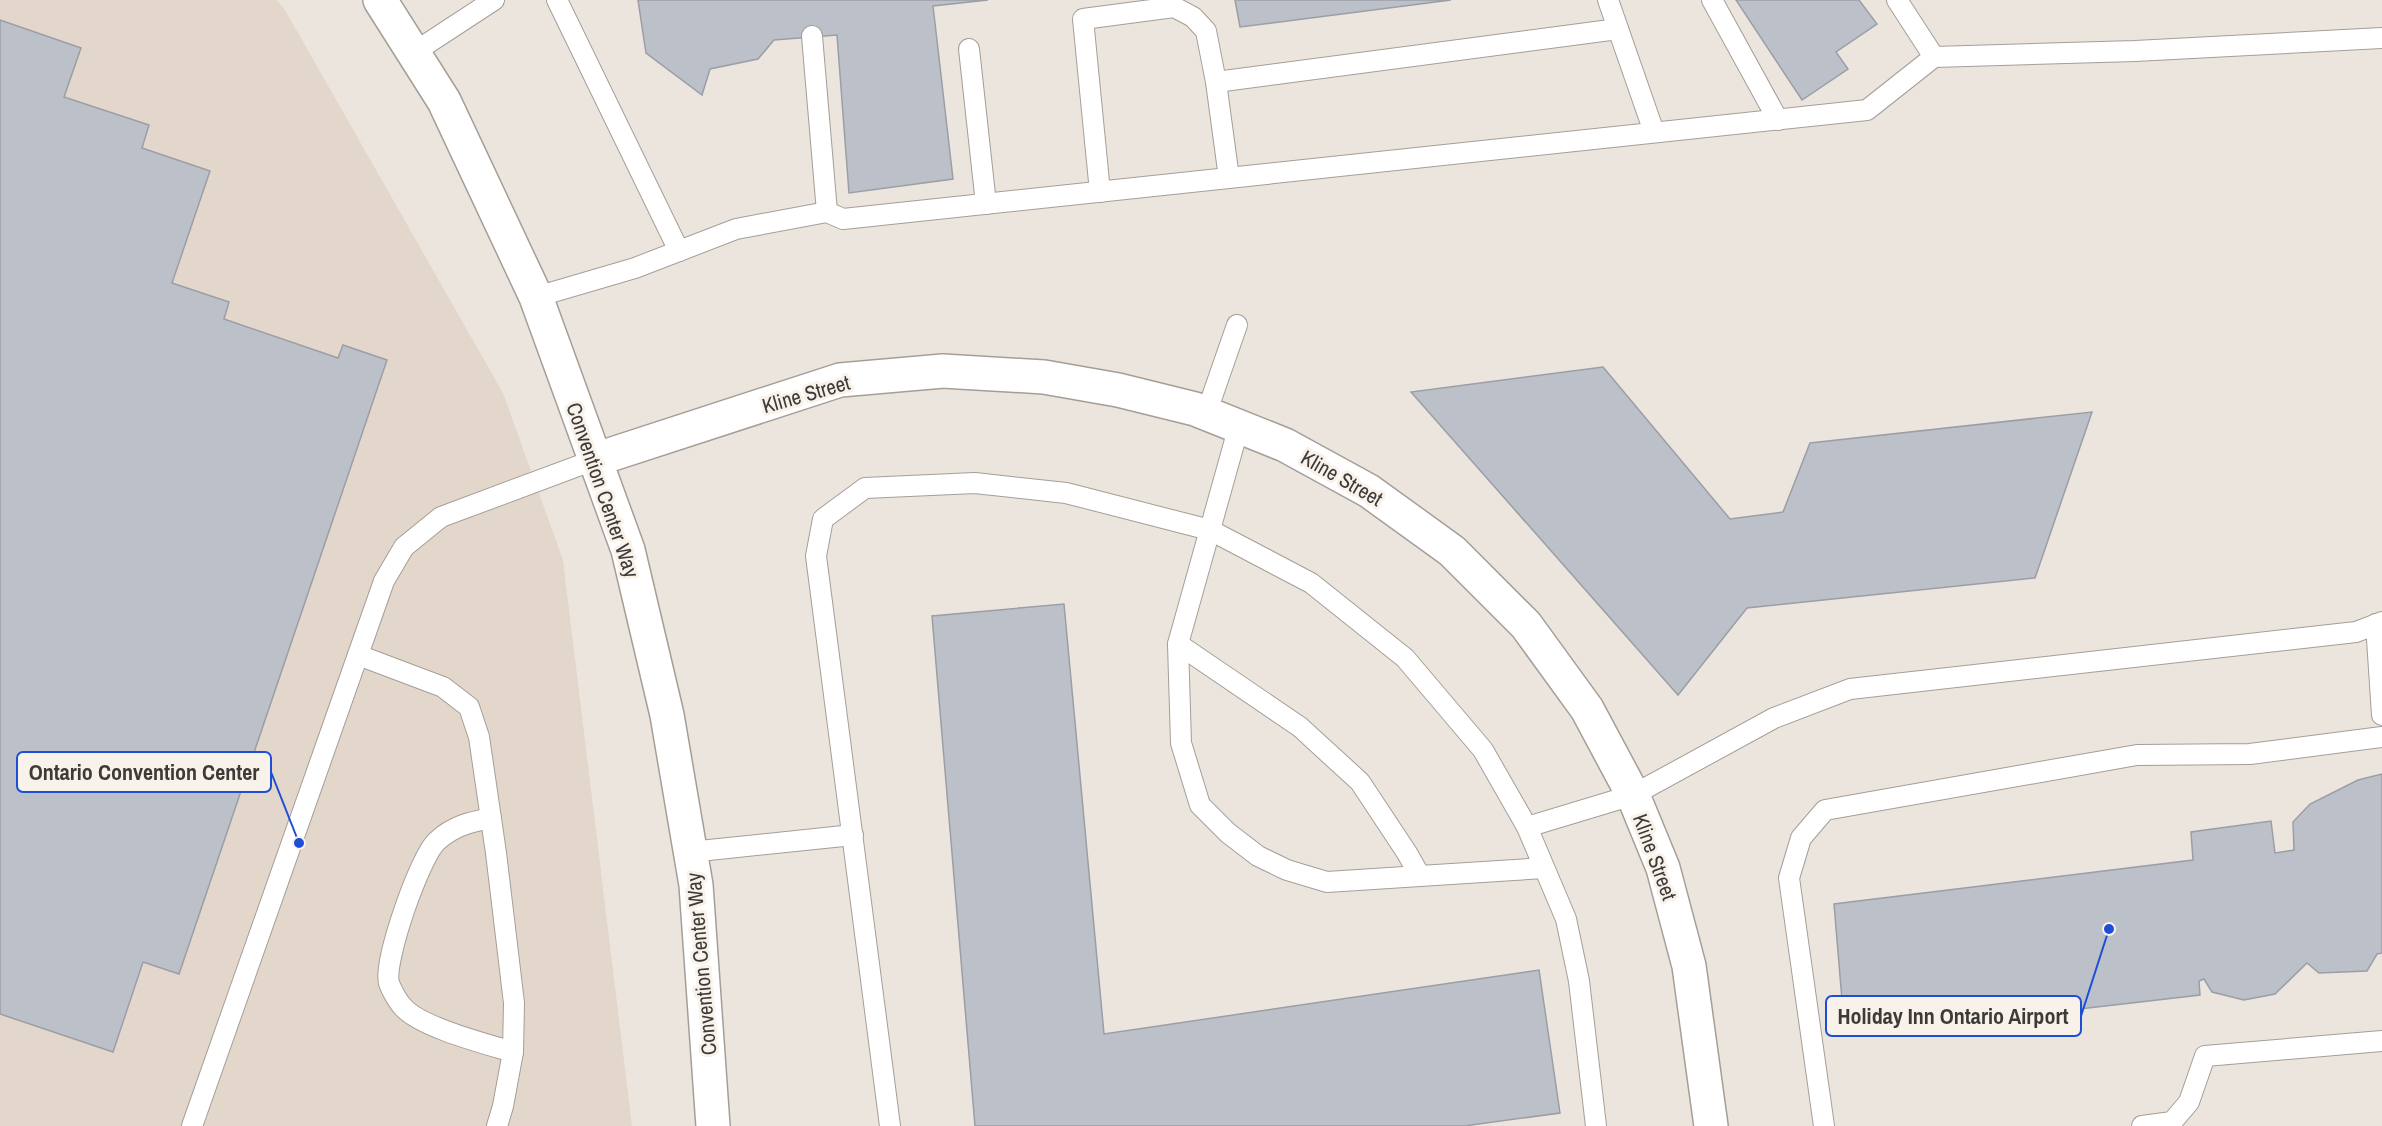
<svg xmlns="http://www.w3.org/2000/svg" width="2382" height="1126" viewBox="0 0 2382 1126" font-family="'Archivo Narrow',sans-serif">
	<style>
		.built { fill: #e3d7cb }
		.building { fill: #bcc0c8; stroke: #9b9ea6; stroke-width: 1.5 }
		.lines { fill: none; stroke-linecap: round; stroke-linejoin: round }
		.service-casing { stroke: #a59e98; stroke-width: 22 }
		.minor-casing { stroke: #a59e98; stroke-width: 36 }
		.tertiary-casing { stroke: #a59e98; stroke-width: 36 }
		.service { stroke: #fff; stroke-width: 20 }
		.minor { stroke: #fff; stroke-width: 33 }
		.tertiary { stroke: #fff; stroke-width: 33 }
		.labels { text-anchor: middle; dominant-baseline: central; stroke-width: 6; stroke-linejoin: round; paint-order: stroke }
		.street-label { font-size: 21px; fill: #3d3b38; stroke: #f9f2eb }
		.leader { fill: none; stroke: #1d4ed8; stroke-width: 2 }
		.callout-dot { fill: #1d4ed8; stroke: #f9f2eb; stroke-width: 2 }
		.callout { fill: #f9f2eb; stroke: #1d4ed8; stroke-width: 2 }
		.callout-label { font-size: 22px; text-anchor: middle; font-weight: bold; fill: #3d3b38 }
	</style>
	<rect width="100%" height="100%" fill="#ece5de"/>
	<polygon class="built" points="0,0 277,0 285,10 503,393 563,560 632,1126 0,1126"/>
	<g class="building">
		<polygon points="638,0 988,0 933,6 953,179 849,193 837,35 774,40 758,59 710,69 702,95 646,53"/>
		<polygon points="1235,0 1451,0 1240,27"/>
		<polygon points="1736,0 1859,0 1877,24 1836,52 1848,69 1802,100"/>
		<polygon points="0,20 81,48 64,97 149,125 142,148 210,171 172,283 229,302 224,319 338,358 343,345 387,360 179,974 143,962 113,1052 0,1014"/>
		<polygon points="1603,367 1730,519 1783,512 1810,443 2092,412 2035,578 1747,608 1678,695 1411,392"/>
		<polygon points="1064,604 1104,1034 1539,970 1560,1113 1464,1126 975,1126 932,616"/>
		<polygon points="2382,774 2382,953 2377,954 2367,971 2319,973 2307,963 2275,994 2244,1000 2212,992 2204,979 2199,981 2200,995 1845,1036 1834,904 2193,860 2191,832 2271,821 2275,853 2294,850 2293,822 2310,804 2358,780"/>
	</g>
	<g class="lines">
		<g class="service-casing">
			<g id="service">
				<polyline points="557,0 679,251"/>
				<polyline points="1608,0 1654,132"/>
				<polyline points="1712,0 1778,120"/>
				<polyline points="812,36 827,212"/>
				<polyline points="969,49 986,204"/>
				<polyline points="413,53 494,0"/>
				<polyline points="1934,57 2135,51 2382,38"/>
				<polyline points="1229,178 1216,82 1618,29"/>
				<polyline points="1100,192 1083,19 1174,7 1193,17 1206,31 1216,82"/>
				<polyline points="536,297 635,268 736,229 827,212 843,219 1867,110 1934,57 1897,0"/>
				<polyline points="1206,414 1237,325"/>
				<polyline points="1239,426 1178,644 1300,727 1360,782 1407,853 1420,876 1544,868"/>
				<polyline points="2376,624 2382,715"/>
				<polyline points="1178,644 1181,743 1200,805 1228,833 1258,856 1287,870 1327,882 1420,876"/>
				<polyline points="358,655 443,687 469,707 479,737 496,853 514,1003 513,1052 503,1106 497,1126"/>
				<path d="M491,818C470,822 453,826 437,841C420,856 383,962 389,983C391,989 398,1002 403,1007C420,1027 486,1044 513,1052"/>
				<polyline points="1527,827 1633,795 1774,718 1850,689 2356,632 2382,622"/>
				<polyline points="690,852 853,835"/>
				<polyline points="192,1126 384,581 404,547 441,517 594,460"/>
				<polyline points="890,1126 816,556 823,519 865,488 975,483 1066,493 1210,530 1311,583 1405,658 1483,750 1527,827 1566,919 1579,981 1596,1126"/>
				<polyline points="1824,1126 1789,878 1801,838 1825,810 2137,755 2250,754 2382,737"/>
				<polyline points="2142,1126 2172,1122 2189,1102 2205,1056 2382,1041"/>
			</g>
		</g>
		<g class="minor-casing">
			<polyline id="minor" points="594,460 840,380 943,371 1044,377 1118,390 1195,409 1285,445 1369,491 1452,551 1526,625 1587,709 1633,795 1663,868 1689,966 1711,1126"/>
		</g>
		<g class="tertiary-casing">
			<polyline id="tertiary" points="380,0 444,101 536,297 628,550 667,715 696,885 713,1126"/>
		</g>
		<use href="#service" class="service"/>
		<use href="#minor" class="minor"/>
		<use href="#tertiary" class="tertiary"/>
	</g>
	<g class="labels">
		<g class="street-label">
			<text transform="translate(806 394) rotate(-16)">Kline Street</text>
			<text transform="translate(1342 478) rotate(30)">Kline Street</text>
			<text transform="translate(603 490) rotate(71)">Convention Center Way</text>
			<text transform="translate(1655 857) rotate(70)">Kline Street</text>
			<text transform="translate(701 964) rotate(-95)">Convention Center Way</text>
		</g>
	</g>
	<path class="leader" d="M299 843L271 772M2109 929L2081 1016"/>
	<g class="callout-dot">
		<circle cx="299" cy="843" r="6"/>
		<circle cx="2109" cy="929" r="6"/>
	</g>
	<g class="callout">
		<rect x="17" y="752" width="254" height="40" rx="6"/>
		<rect x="1826" y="996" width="255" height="40" rx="6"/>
	</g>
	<g class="callout-label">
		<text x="144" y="780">Ontario Convention Center</text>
		<text x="1953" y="1024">Holiday Inn Ontario Airport</text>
	</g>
</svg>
